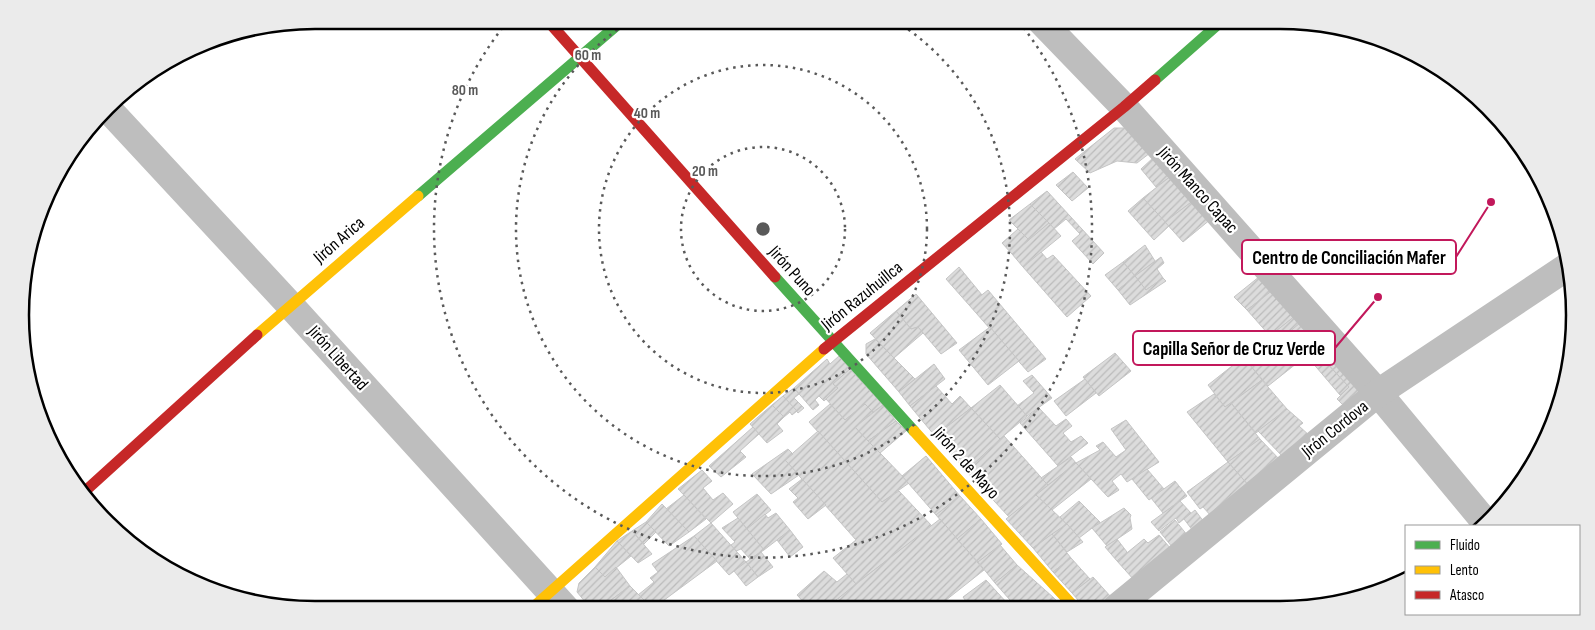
<svg xmlns="http://www.w3.org/2000/svg" width="1595" height="630" viewBox="0 0 1595 630" font-family="'Sofia Sans Condensed',sans-serif">
	<style>
		.building { fill: url(#building-hatch); stroke: #c5c5c5 }
		.lines { fill: none; stroke-linecap: round; stroke-linejoin: round }
		.street { stroke: #bebebe; stroke-width: 28 }
		.fast { stroke: #4caf50; stroke-width: 11 }
		.slow { stroke: #ffc107; stroke-width: 11 }
		.jam { stroke: #c62828; stroke-width: 11 }
		.ring { fill: none; stroke: #595959; stroke-width: 2.5; stroke-dasharray: 2.5 5 }
		.labels { text-anchor: middle; dominant-baseline: central; stroke-width: 4.5; stroke-linejoin: round; paint-order: stroke }
		.street-label { font-size: 18px; fill: #000; stroke: #fff }
		.rim { fill: none; stroke: #000; stroke-width: 2.5 }
		.centre { fill: #595959; stroke: #fff; stroke-width: 2.5 }
		.ring-label { font-size: 15px; text-anchor: middle; font-weight: bold; fill: #595959; stroke: #fff; stroke-width: 4.5; stroke-linejoin: round; paint-order: stroke }
		.leader { fill: none; stroke: #c2185b; stroke-width: 2 }
		.callout-dot { fill: #c2185b; stroke: #fff; stroke-width: 2 }
		.callout { fill: #fff; stroke: #c2185b; stroke-width: 2 }
		.callout-label { font-size: 19px; text-anchor: middle; font-weight: bold; fill: #000 }
	</style>
	<defs>
		<pattern id="building-hatch" width="6" height="6" patternUnits="userSpaceOnUse" patternTransform="scale(1.25)"><rect width="6" height="6" fill="#dcdcdc"/><path d="M-1 1l2-2M0 6l6-6M5 7l2-2" fill="none" stroke="#bbb"/></pattern>
	</defs>
	<rect width="100%" height="100%" fill="#fff"/>
	<g class="building">
		<polygon points="1114,128 1127,128 1150,153 1137,163 1117,161 1090,173 1075,159"/>
		<polygon points="1154,157 1171,176 1156,187 1141,169"/>
		<polygon points="1073,172 1088,188 1072,201 1056,185"/>
		<polygon points="1171,176 1194,200 1165,222 1143,198"/>
		<polygon points="1047,191 1104,253 1093,264 1072,241 1080,234 1066,219 1054,229 1030,204"/>
		<polygon points="1143,198 1169,226 1154,240 1128,211"/>
		<polygon points="1194,200 1211,219 1183,242 1165,222"/>
		<polygon points="1030,204 1049,223 1029,240 1009,220"/>
		<polygon points="1049,223 1061,236 1023,267 1012,254"/>
		<polygon points="1018,229 1029,240 1012,254 1002,243"/>
		<polygon points="1145,245 1155,261 1135,276 1123,262"/>
		<polygon points="1041,252 1047,259 1053,255 1091,296 1067,317 1023,267"/>
		<polygon points="1161,257 1164,263 1157,269 1163,278 1146,290 1135,276"/>
		<polygon points="1123,262 1135,276 1118,290 1105,275"/>
		<polygon points="959,267 982,295 969,305 946,279"/>
		<polygon points="1265,272 1278,286 1247,310 1234,297"/>
		<polygon points="1135,276 1146,290 1163,278 1166,281 1130,305 1118,290"/>
		<polygon points="1278,286 1300,312 1270,336 1247,310"/>
		<polygon points="988,290 1046,359 1028,372 969,305"/>
		<polygon points="916,294 957,343 941,354 918,327 911,329 896,311"/>
		<polygon points="896,311 911,329 918,327 923,333 894,358 870,333"/>
		<polygon points="1300,312 1306,318 1250,365 1262,380 1225,407 1208,385"/>
		<polygon points="1306,318 1325,341 1268,386 1250,365"/>
		<polygon points="990,327 1019,361 988,385 959,350"/>
		<polygon points="875,339 915,379 899,392 866,354 866,344"/>
		<polygon points="1115,353 1131,371 1099,396 1083,377"/>
		<polygon points="1319,355 1349,387 1340,395 1311,361"/>
		<polygon points="839,356 850,369 833,384 838,388 824,401 819,396 815,400 819,405 813,410 794,388 827,359 830,364"/>
		<polygon points="1333,360 1361,390 1343,405 1337,399 1349,387 1328,364"/>
		<polygon points="934,364 945,379 910,406 899,392"/>
		<polygon points="850,369 883,405 873,412 865,404 845,420 826,399 838,388 833,384"/>
		<polygon points="1032,375 1052,398 1027,416 1017,406 1034,393 1023,381"/>
		<polygon points="1085,379 1096,393 1066,416 1054,401"/>
		<polygon points="1262,380 1287,409 1256,433 1231,403"/>
		<polygon points="1000,385 1027,416 1000,439 971,408"/>
		<polygon points="936,386 952,404 960,396 971,408 935,436 910,406"/>
		<polygon points="794,388 799,394 794,398 804,408 798,413 783,396"/>
		<polygon points="1214,394 1225,407 1231,403 1260,439 1228,462 1187,412"/>
		<polygon points="783,396 797,411 792,415 790,412 784,417 772,405"/>
		<polygon points="830,404 845,420 865,404 873,412 855,427 909,483 882,502 809,422"/>
		<polygon points="772,405 784,417 777,424 783,431 767,443 750,424"/>
		<polygon points="883,405 896,421 868,441 855,427"/>
		<polygon points="971,408 1000,439 966,471 935,436"/>
		<polygon points="1039,408 1056,426 1066,419 1072,426 1063,433 1071,442 1081,436 1088,443 1058,466 1020,423"/>
		<polygon points="1287,409 1303,423 1299,426 1310,436 1283,457 1258,431"/>
		<polygon points="1126,420 1159,462 1127,482 1121,474 1112,481 1119,490 1108,497 1076,463 1100,450 1096,446 1103,442 1116,457 1126,450 1111,429"/>
		<polygon points="896,421 906,431 880,453 868,441"/>
		<polygon points="753,427 759,434 740,451 746,457 721,477 709,466"/>
		<polygon points="818,431 882,502 899,491 932,526 856,584 833,558 856,540 785,460"/>
		<polygon points="1004,436 1048,485 1009,517 966,471"/>
		<polygon points="1260,439 1281,461 1249,486 1228,462"/>
		<polygon points="788,449 793,454 785,460 799,475 771,494 752,474"/>
		<polygon points="926,456 960,496 936,515 902,476"/>
		<polygon points="1071,457 1076,463 1048,485 1041,478"/>
		<polygon points="1228,462 1249,486 1211,516 1203,507 1200,509 1187,492"/>
		<polygon points="1076,463 1091,479 1052,510 1036,495"/>
		<polygon points="1147,469 1164,489 1149,500 1132,479"/>
		<polygon points="702,470 712,481 703,488 713,500 723,493 733,504 711,523 678,489"/>
		<polygon points="802,479 826,505 808,519 793,502 798,498 789,489"/>
		<polygon points="1175,481 1187,496 1163,513 1151,498"/>
		<polygon points="757,494 771,510 747,529 733,512"/>
		<polygon points="684,495 706,519 689,532 666,509"/>
		<polygon points="1036,495 1067,524 1033,548 1006,519"/>
		<polygon points="960,496 981,519 957,539 936,515"/>
		<polygon points="1079,501 1100,522 1079,538 1060,517"/>
		<polygon points="1180,501 1191,513 1179,523 1176,518 1159,531 1151,522"/>
		<polygon points="662,504 689,532 669,546 646,522"/>
		<polygon points="1124,508 1131,515 1130,518 1132,529 1107,546 1092,528"/>
		<polygon points="1195,510 1204,522 1193,531 1184,519"/>
		<polygon points="776,513 790,530 764,550 747,529 765,514 768,518"/>
		<polygon points="738,518 764,550 750,559 741,549 736,551 731,545 735,542 722,528"/>
		<polygon points="940,519 984,570 936,608 846,609 838,598"/>
		<polygon points="981,519 1002,544 978,562 957,539"/>
		<polygon points="1175,520 1188,536 1173,548 1160,532"/>
		<polygon points="646,522 656,532 644,544 632,531"/>
		<polygon points="711,523 746,562 729,575 694,536"/>
		<polygon points="1067,524 1083,542 1067,552 1052,534"/>
		<polygon points="790,530 803,547 790,557 777,540"/>
		<polygon points="632,531 652,554 638,563 617,541"/>
		<polygon points="1052,534 1071,558 1053,572 1033,548"/>
		<polygon points="1159,535 1171,549 1134,580 1117,561 1144,539 1148,543"/>
		<polygon points="694,536 717,561 652,609 631,609 644,600 638,595 654,582 650,578 658,572 652,564"/>
		<polygon points="1117,539 1127,552 1117,561 1105,547"/>
		<polygon points="617,541 631,556 605,577 595,567"/>
		<polygon points="1000,545 1017,565 995,583 978,562"/>
		<polygon points="761,552 773,567 758,577 746,562"/>
		<polygon points="1071,558 1090,579 1072,593 1053,572"/>
		<polygon points="746,562 758,577 746,586 734,571"/>
		<polygon points="1017,565 1054,598 1040,608 1017,608 995,583"/>
		<polygon points="595,567 605,577 616,567 630,586 599,609 591,609 577,592 579,583"/>
		<polygon points="824,571 837,582 847,574 856,584 825,609 810,609 797,595"/>
		<polygon points="1093,577 1111,597 1097,608 1085,608 1072,593"/>
		<polygon points="986,580 1008,604 1002,608 962,608 968,604 963,597"/>
		<polygon points="630,586 644,600 631,609 599,609"/>
		<polygon points="1054,598 1063,608 1040,608"/>
		<polygon points="951,601 957,608 943,608"/>
	</g>
	<g class="lines">
		<g class="street">
			<polyline points="1040,20 1124,107 1378,393 1486,523"/>
			<polyline points="108,109 290,305 566,609"/>
			<polyline points="1116,608 1378,393 1567,267"/>
		</g>
		<g class="fast">
			<polyline points="1155,80 1223,20"/>
			<polyline points="418,196 623,20"/>
			<polyline points="775,277 914,431"/>
		</g>
		<g class="slow">
			<polyline points="257,335 418,196"/>
			<polyline points="914,431 1075,608"/>
			<polyline points="531,609 824,349"/>
		</g>
		<g class="jam">
			<polyline points="547,20 775,277"/>
			<polyline points="824,349 1124,107 1155,80"/>
			<polyline points="83,493 257,335"/>
		</g>
	</g>
	<g class="ring">
		<circle cx="763" cy="229" r="82"/>
		<circle cx="763" cy="229" r="164"/>
		<path d="M896 21A247 247 0 1 1 630 21"/>
		<path d="M1019 22A329 329 0 1 1 507 22"/>
	</g>
	<g class="labels">
		<g class="street-label">
			<text transform="translate(1198 190) rotate(48)">Jirón Manco Capac</text>
			<text transform="translate(339 240) rotate(-41)">Jirón Arica</text>
			<text transform="translate(792 271) rotate(48)">Jirón Puno</text>
			<text transform="translate(862 296) rotate(-39)">Jirón Razuhuillca</text>
			<text transform="translate(338 358) rotate(48)">Jirón Libertad</text>
			<text transform="translate(1335 429) rotate(-39)">Jirón Cordova</text>
			<text transform="translate(966 463) rotate(48)">Jirón 2 de Mayo</text>
		</g>
	</g>
	<path d="M0 0H1595V630H0ZM315 29H1280A286 286 0 0 1 1566 315V315A286 286 0 0 1 1280 601H315A286 286 0 0 1 29 315V315A286 286 0 0 1 315 29Z" fill="#ebebeb" fill-rule="evenodd"/>
	<path class="rim" d="M315 29H1280A286 286 0 0 1 1566 315V315A286 286 0 0 1 1280 601H315A286 286 0 0 1 29 315V315A286 286 0 0 1 315 29Z"/>
	<circle cx="763" cy="229" r="8" class="centre"/>
	<g class="ring-label">
		<text x="588" y="60">60 m</text>
		<text x="465" y="95">80 m</text>
		<text x="647" y="118">40 m</text>
		<text x="705" y="176">20 m</text>
	</g>
	<path class="leader" d="M1491 202L1456 257M1378 297L1335 348"/>
	<g class="callout-dot">
		<circle cx="1491" cy="202" r="5"/>
		<circle cx="1378" cy="297" r="5"/>
	</g>
	<g class="callout">
		<rect x="1242" y="240" width="214" height="34" rx="5"/>
		<rect x="1133" y="331" width="202" height="34" rx="5"/>
	</g>
	<g class="callout-label">
		<text x="1349" y="264">Centro de Conciliación Mafer</text>
		<text x="1234" y="355">Capilla Señor de Cruz Verde</text>
	</g>
	<rect x="1405" y="525" width="175" height="90" fill="#ffffff" stroke="#999999"/>
	<rect x="1415" y="541" width="25" height="8" fill="#4caf50" stroke="#999999"/>
	<text x="1450" y="550" font-size="15" fill="#000000">Fluido</text>
	<rect x="1415" y="566" width="25" height="8" fill="#ffc107" stroke="#999999"/>
	<text x="1450" y="575" font-size="15" fill="#000000">Lento</text>
	<rect x="1415" y="591" width="25" height="8" fill="#c62828" stroke="#999999"/>
	<text x="1450" y="600" font-size="15" fill="#000000">Atasco</text>
</svg>
